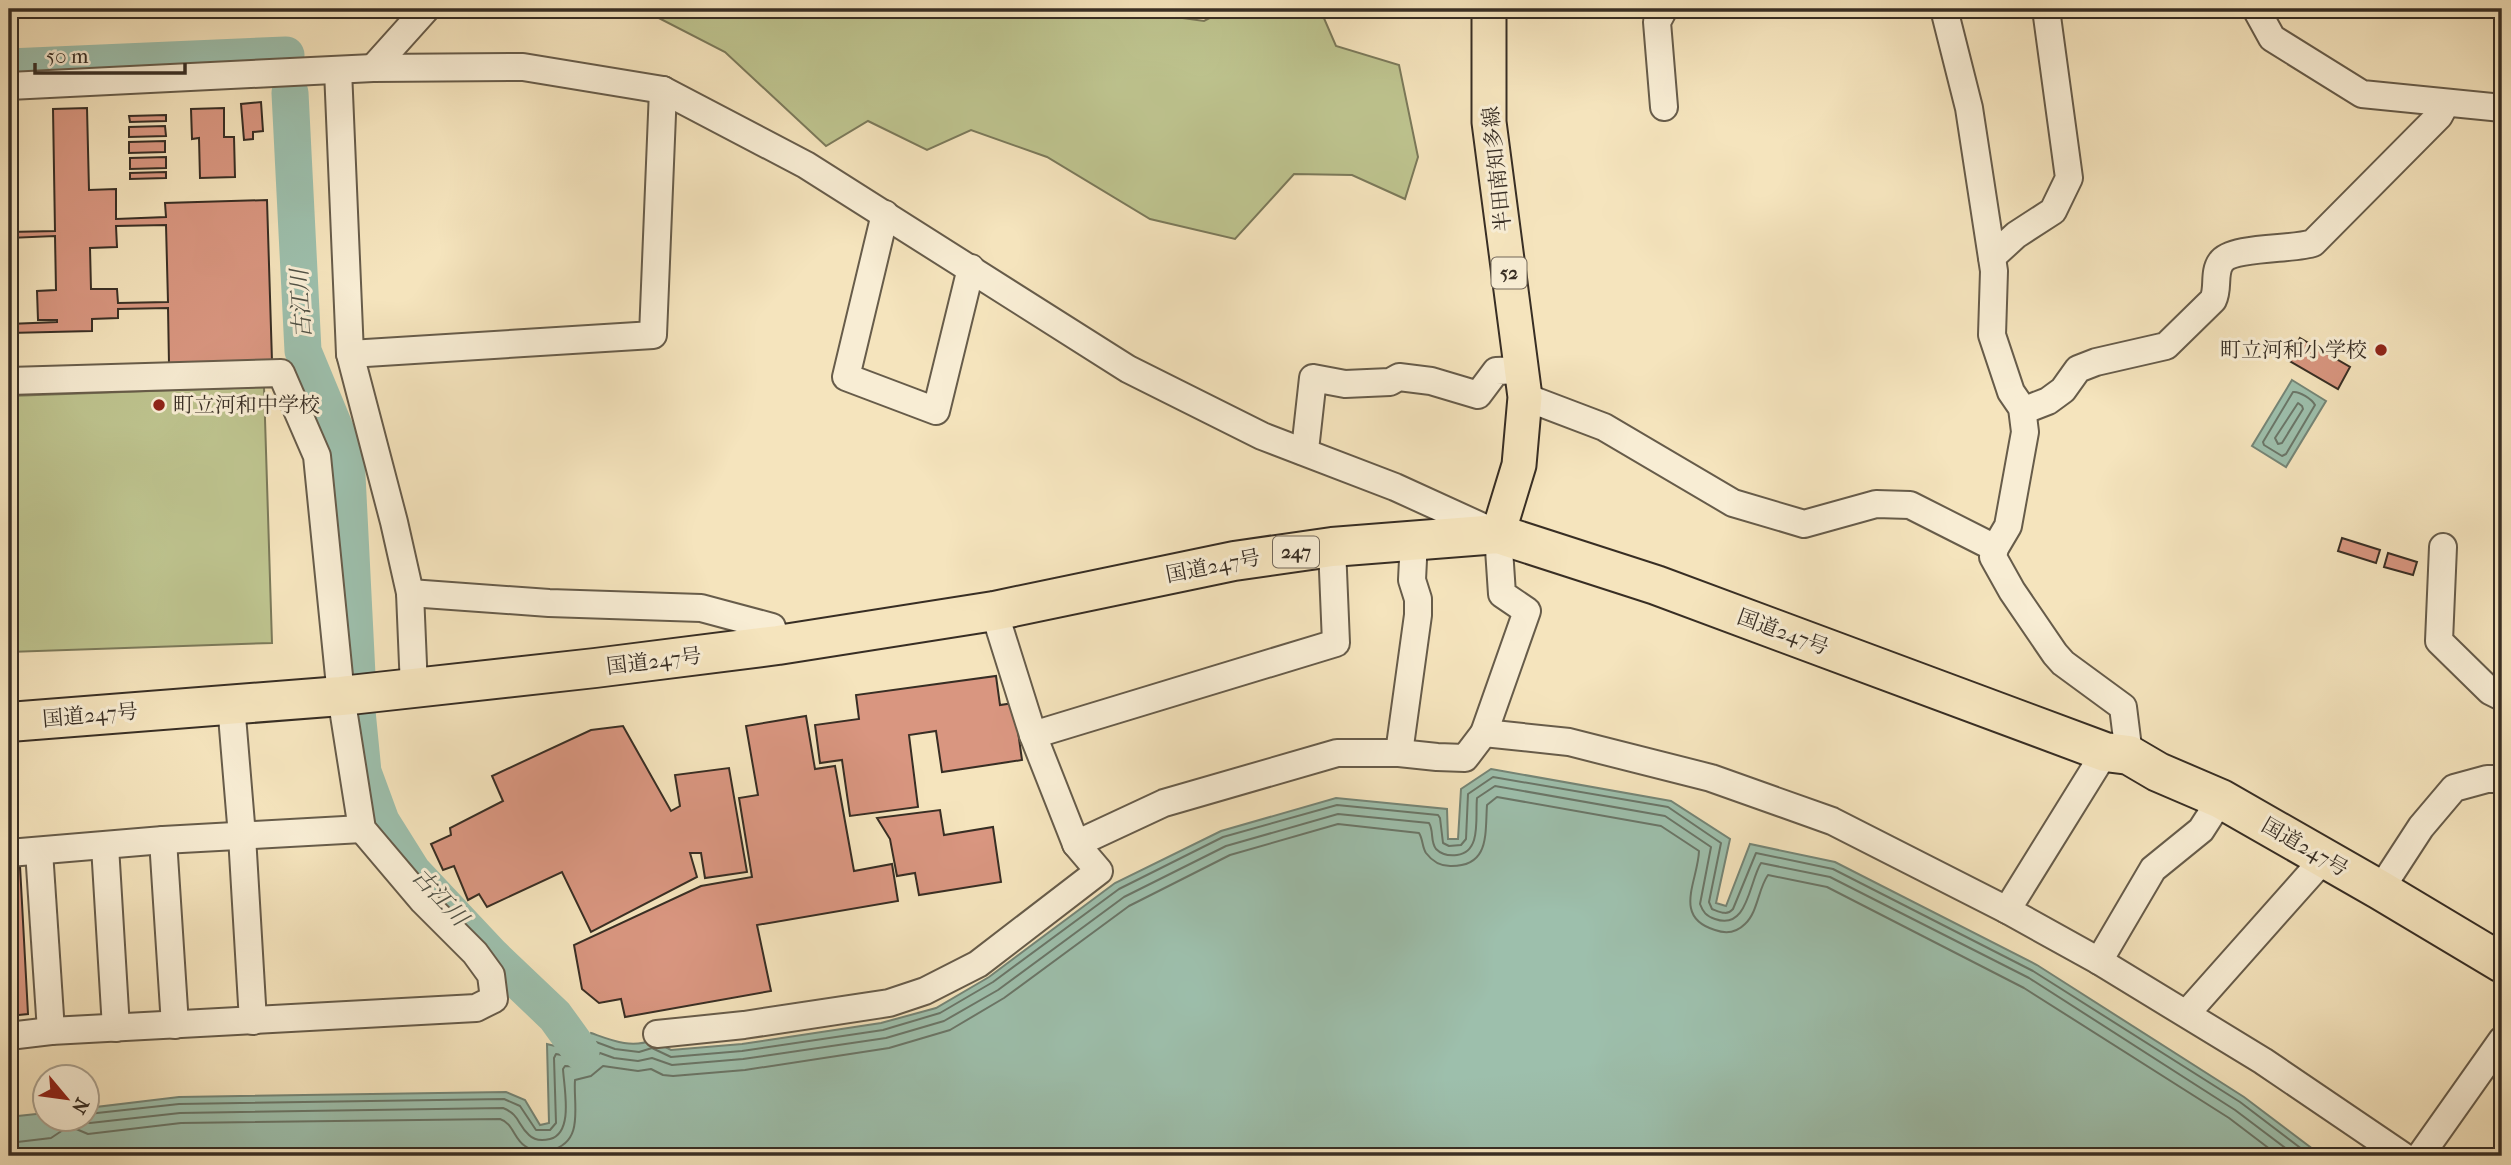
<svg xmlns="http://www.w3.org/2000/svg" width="2511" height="1165" viewBox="0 0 2511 1165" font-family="'IM FELL French Canon','Noto Serif JP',serif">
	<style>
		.green { fill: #bec48f; stroke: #7b795a; stroke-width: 2 }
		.water { fill: #9dbfac; stroke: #758576; stroke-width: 2 }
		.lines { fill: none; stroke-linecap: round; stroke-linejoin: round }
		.shore { stroke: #6a7668; stroke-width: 2 }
		.river { stroke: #9dbfac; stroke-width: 37 }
		.building { fill: #d99680; stroke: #382e24; stroke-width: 2; fill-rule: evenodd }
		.minor-casing { stroke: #675c4a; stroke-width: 30 }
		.major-casing { stroke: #382e24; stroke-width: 37 }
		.highway-casing { stroke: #382e24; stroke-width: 42 }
		.minor { stroke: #f8edd4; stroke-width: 26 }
		.major { stroke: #f5e4bd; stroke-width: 33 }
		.highway { stroke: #f5e4bd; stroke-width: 38 }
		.poi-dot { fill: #8f2418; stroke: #f8edd4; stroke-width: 2.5 }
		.labels { text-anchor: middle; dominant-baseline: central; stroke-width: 6; stroke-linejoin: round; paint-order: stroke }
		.shield { fill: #f8edd4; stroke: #726759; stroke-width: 2 }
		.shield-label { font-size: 19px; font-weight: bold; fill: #382e24 }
		.street-label { font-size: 21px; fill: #382e24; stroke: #f8edd4 }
		.poi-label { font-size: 21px; fill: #382e24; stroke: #f8edd4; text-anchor: end }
		.water-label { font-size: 23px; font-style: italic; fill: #515246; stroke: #f8edd4 }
	</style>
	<rect width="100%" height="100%" fill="#f5e4bd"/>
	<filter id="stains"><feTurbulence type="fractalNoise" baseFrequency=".00286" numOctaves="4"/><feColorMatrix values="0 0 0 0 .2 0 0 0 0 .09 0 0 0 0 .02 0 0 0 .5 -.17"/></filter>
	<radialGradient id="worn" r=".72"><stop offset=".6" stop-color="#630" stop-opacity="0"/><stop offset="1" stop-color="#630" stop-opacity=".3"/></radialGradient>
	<g class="green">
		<polygon points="648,9 1143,9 1147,13 1204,21 1227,9 1320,9 1336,46 1399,65 1418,157 1405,199 1352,175 1294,174 1235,239 1150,219 1047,157 971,130 927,150 868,121 826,146 725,52 649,13"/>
		<polygon points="264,387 272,643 9,652 9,396"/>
	</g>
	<g class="water">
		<polygon points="2292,380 2326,401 2286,467 2252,446"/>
		<path d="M1491,769L1671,801L1730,839L1716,903L1726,906L1750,844L1835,862L2037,965L2244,1097L2322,1156H9V1117L45,1113L46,1120H88V1108L179,1097L506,1092L525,1100L540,1125L549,1123L547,1044L580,1052L591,1033C611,1040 631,1049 652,1040L671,1050L742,1044L881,1023L936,1008L989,977L1115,883L1221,831L1336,798L1447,809L1448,839H1458L1461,789Z"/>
	</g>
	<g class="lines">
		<g class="shore">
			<path d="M2293,392C2299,391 2312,399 2315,405L2286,454L2282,456L2264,445L2263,442Z"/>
			<polygon points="2298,403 2302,406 2303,409 2282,443 2278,444 2275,438"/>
			<path d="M88,1114L179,1104L504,1099L520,1106L536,1130H550L556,1123L554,1058L556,1054L582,1059L596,1042L615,1049L639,1052L652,1048L671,1057L742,1051L883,1030L940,1013L993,982L1119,889L1223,837L1337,805L1438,815L1440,818L1443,843L1449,846L1461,845L1466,839L1468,794L1493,777L1668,807L1721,843L1709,902L1712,909C1720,912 1727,916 1733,909L1756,853L1833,869L2033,971L2240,1102L2311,1156"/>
			<path d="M79,1120L90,1123L180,1113L503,1108C520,1115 517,1124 529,1135C535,1141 542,1141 550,1139C574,1133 564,1088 563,1069L565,1066L585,1067L600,1053L614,1058L638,1061L652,1058L672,1065L743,1059L886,1038L944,1021L998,990L1124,897L1226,846L1338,814L1429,823C1434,831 1430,841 1436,849C1442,855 1449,856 1457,855C1482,852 1475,817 1477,798L1495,786L1665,816L1711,847L1700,904C1703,912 1706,916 1715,919C1748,931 1749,882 1761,863L1830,877L2029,978L2235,1110L2296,1156"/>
			<path d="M9,1143L51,1138L69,1126L88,1134L181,1123L500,1119C513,1123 514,1139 525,1146C533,1152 542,1152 551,1150C585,1142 573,1105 575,1080L591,1076L603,1066L638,1071L651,1069L663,1075L673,1076L745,1070L889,1048L950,1030L1004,998L1129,906L1230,855L1338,824L1419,833C1423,839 1422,847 1426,853C1432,861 1440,866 1450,866C1490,867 1485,834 1487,805L1497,797L1661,826L1699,851C1698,881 1672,917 1715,930C1726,934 1737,932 1745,924C1758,912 1758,889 1768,875L1827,887L2024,988L2229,1118L2279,1156"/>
		</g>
		<g class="river">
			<polyline points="9,67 286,55"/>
			<polyline points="290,93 303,351 346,455 357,675"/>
			<polyline points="357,711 363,772 381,821 413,872 491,955 555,1016 581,1052"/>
		</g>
	</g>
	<g class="building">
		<polygon points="261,102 263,131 253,132 253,139 244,140 241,104"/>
		<path d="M87,108L89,190L116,189V219L166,217L165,203L267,200L272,361L169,364L168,308L118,309V318L92,319V331L9,333V324L57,322V320H38L37,291L56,290L55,236L9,238V232L55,231L53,109ZM166,225L168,302L118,303L117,289H91L90,248L117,247L116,226Z"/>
		<polygon points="224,108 224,137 234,137 235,177 200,178 199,138 192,139 191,109"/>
		<polygon points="166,115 166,121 130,122 129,116"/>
		<polygon points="165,126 166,136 129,137 129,127"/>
		<polygon points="165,141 165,152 129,153 129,142"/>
		<polygon points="166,157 166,168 130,169 130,158"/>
		<polygon points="166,172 166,178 130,179 130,173"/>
		<polygon points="2300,338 2350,367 2338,389 2288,360"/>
		<polygon points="2342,538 2380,550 2376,563 2338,551"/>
		<polygon points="2388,553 2417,562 2413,575 2384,567"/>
		<polygon points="996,676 1000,705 1014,703 1022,760 942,772 936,731 909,735 918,807 850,816 842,760 820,763 815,725 859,719 856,695"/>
		<polygon points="806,716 815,769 835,766 854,871 892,864 898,901 757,925 771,991 625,1017 621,999 599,1003 582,989 574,945 701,886 752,877 739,798 758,795 746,726"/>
		<polygon points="623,726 671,811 680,806 675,775 729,768 747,872 705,878 701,853 690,853 697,877 591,932 562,872 487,907 479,894 468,900 454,866 443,870 431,844 451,835 450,828 503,801 492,776 591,730"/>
		<polygon points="940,810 944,835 993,827 1001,882 919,895 915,873 897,876 890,839 877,818"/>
		<polygon points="20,866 28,1014 9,1016 9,867"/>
	</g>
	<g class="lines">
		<g class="minor-casing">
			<g id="minor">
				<polyline points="1944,9 1969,108 1994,271 1992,335 2011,392 2022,408 2025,432 2008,526 1995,548 1993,557 2012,591 2055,654 2063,663 2123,707 2129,755"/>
				<polyline points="2256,9 2272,38 2362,94 2502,108"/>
				<polyline points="373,68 426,9"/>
				<polyline points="338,70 350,354 394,522 410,593 414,688"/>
				<polyline points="9,86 373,68 523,67 663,90 806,165 1128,369 1262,436 1395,487 1498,534 1502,594 1527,611 1484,733 1465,758 1437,757 1399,753 1337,753 1164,803 1076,844"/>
				<polyline points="1664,107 1657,22 1664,9"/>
				<polyline points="885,214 846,377 936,411 971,268"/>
				<polyline points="1992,257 2016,235 2053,211 2069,178 2046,9"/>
				<polyline points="350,354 653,335 663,90"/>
				<polyline points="9,381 281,373 317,456 341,696 362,829 423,901 475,953 491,975 494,999 476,1008 51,1031 9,1036"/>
				<polyline points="1525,397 1604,427 1733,503 1804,524 1876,504 1910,505 1995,548"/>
				<path d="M2022,408H2030L2048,401L2063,390L2078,369L2096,362L2166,346L2213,300C2219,288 2213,273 2221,262C2232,246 2294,250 2313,243L2439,116L2446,103"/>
				<polyline points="1302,451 1306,441 1313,378 1345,384 1390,382 1399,377 1431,381 1478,395 1496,371 1522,370"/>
				<polyline points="2443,547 2439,641 2490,691 2502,697"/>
				<polyline points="410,593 549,603 701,608 772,627 778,645"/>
				<polyline points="231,704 242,836 253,1021"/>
				<polyline points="1484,733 1569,742 1711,778 1832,821 2007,910 2099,961 2263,1061 2403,1156"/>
				<polyline points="1033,735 1336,643 1332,547"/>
				<polyline points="1399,753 1418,615 1418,599 1412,580 1414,539"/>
				<polyline points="163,840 175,1025"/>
				<polyline points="105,846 116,1028"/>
				<polyline points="39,851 51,1031"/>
				<polyline points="9,853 163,840 362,829"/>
				<polyline points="2380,890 2421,827 2454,788 2487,779 2502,779"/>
				<polyline points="2007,910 2105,752"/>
				<polyline points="2099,961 2153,869 2201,830 2221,799"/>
				<polyline points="2187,1013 2314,870 2322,856"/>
				<polyline points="657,1034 744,1025 889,1003 925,991 978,964 1099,871 1076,844 1033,735 994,611"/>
				<polyline points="2420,1156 2502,1040"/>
			</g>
		</g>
		<g class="major-casing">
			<polyline id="major" points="1489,9 1489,122 1525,397 1519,465 1498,534"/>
		</g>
		<g class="highway-casing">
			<polyline id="highway" points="9,722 341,696 595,668 778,645 994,611 1234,561 1332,547 1498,534 1656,585 2105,752 2129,755 2158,772 2221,799 2380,890 2502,963"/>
		</g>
		<use href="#minor" class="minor"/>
		<use href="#major" class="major"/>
		<use href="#highway" class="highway"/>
	</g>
	<g class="poi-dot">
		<circle cx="2381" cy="350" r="7"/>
		<circle cx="159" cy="405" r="7"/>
	</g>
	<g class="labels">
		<g class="shield">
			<rect x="1491.5" y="257.5" width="35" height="31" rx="5"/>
			<rect x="1273" y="536.5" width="46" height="31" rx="5"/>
		</g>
		<g class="shield-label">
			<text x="1509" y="273">52</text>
			<text x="1296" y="552">247</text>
		</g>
		<g class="street-label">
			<text transform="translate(1497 169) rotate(-96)">半田南知多線</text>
			<text transform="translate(1213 566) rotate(-11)">国道247号</text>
			<text transform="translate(1783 632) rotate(20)">国道247号</text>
			<text transform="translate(654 661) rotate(-7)">国道247号</text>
			<text transform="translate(90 715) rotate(-5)">国道247号</text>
			<text transform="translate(2305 847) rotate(30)">国道247号</text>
		</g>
		<g class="poi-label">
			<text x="2367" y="350">町立河和小学校</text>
			<text x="173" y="405" text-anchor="start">町立河和中学校</text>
		</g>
		<g class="water-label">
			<text transform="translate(301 304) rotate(-93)">古江川</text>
			<text transform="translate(440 897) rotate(47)">古江川</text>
		</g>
	</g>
	<rect width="2511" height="1165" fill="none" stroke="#f5e4bd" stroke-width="35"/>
	<rect x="10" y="10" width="2490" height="1144" fill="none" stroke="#382e24" stroke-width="3.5"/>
	<rect x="18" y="18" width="2476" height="1130" fill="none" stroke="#382e24" stroke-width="2"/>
	<g transform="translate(66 1098) rotate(119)"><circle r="33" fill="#f8edd4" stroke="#aba18e" stroke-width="2"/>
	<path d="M0-5L12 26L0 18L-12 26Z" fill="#8f2418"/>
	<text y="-10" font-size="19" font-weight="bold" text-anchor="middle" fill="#382e24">N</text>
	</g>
	<path d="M35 63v10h150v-10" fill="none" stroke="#382e24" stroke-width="3.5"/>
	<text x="46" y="63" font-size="21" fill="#382e24" stroke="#f8edd4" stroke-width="5" paint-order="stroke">50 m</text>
	<rect width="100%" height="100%" filter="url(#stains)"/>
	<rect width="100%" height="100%" fill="url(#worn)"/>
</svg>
